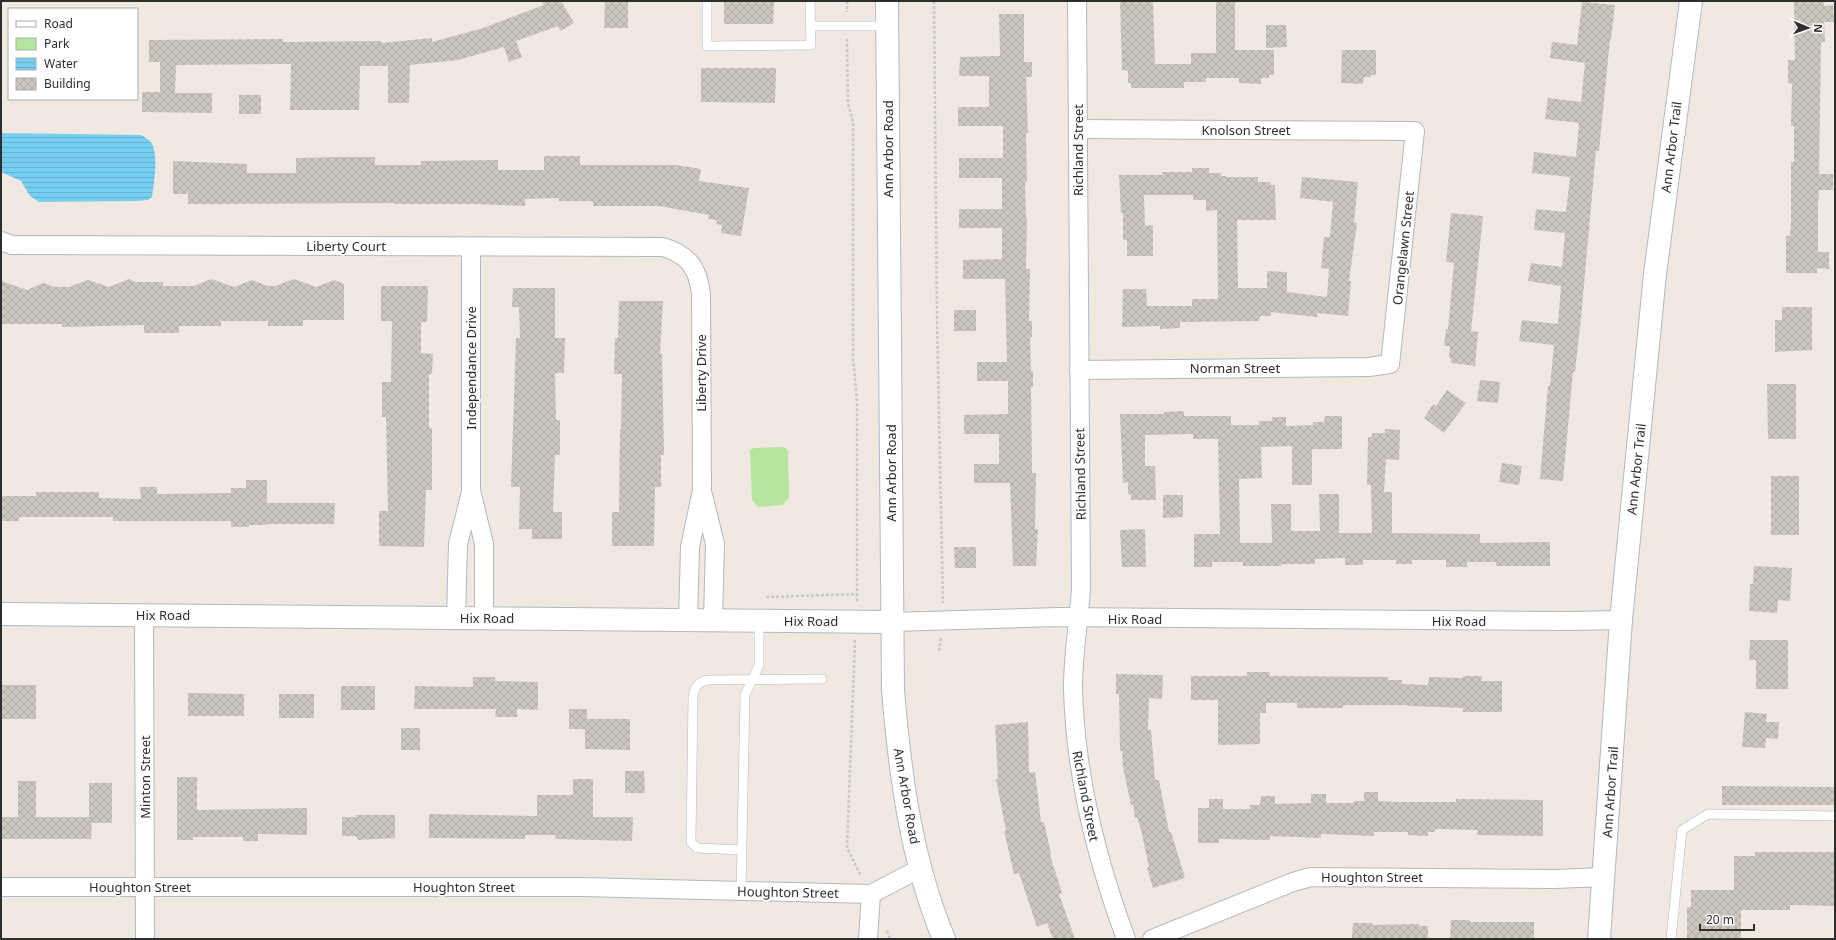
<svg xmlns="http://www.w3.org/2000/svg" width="1836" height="940" viewBox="0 0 1836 940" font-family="'Noto Sans',sans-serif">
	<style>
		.park { fill: #b6e59e }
		.water { fill: url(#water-rules) }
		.building { fill: url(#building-cross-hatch) }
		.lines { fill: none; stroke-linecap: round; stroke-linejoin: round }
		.service-casing { stroke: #b4b7c1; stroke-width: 10 }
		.minor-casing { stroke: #b4b7c1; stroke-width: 20 }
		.tertiary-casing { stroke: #b4b7c1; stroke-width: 24 }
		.secondary-casing { stroke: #b4b7c1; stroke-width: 24 }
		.path { stroke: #c9c9c9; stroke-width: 2.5; stroke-dasharray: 3 2; stroke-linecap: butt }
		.service { stroke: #fff; stroke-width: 9 }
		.minor { stroke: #fff; stroke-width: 18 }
		.tertiary { stroke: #fff; stroke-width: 22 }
		.secondary { stroke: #fff; stroke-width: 22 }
		.labels { text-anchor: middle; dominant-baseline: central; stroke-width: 3.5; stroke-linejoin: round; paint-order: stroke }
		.street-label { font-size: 13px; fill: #2e2e2e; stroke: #fff }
	</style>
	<defs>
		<pattern id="water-rules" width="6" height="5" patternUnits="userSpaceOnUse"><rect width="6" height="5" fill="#75cff0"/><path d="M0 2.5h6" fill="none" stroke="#66b2ce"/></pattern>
		<pattern id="building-cross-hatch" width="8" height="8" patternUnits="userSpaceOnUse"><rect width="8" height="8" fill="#cbc7bf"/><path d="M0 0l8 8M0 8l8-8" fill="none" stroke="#afaba4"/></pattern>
	</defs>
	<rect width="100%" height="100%" fill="#efe9e1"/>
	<polygon class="park" points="784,447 788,450 789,498 782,505 758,507 752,500 750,450 754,448"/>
	<path class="water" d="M1,133L141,135C146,138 151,140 153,146C158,161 154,182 152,197L148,200L136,201L39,202L30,196L21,181L1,172Z"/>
	<g class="building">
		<polygon points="541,1 561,1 574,23 560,31 558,26 516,41 522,57 509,62 504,47 458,60 410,65 409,103 388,103 388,66 360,66 359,110 290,110 291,64 176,65 175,93 212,93 212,113 142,112 142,92 160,92 160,62 149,62 149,40 283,39 283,42 381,41 381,43 432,38 432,42 483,28 544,5"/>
		<polygon points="605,1 628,1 628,28 604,28"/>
		<polygon points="724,1 774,1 773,24 724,24"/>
		<polygon points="1120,1 1153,1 1155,64 1191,64 1191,53 1216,53 1216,1 1235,1 1235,50 1274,50 1274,75 1269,75 1269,78 1261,78 1261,84 1239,83 1239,78 1206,78 1206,82 1184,82 1184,88 1131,88 1131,83 1128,83 1128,71 1122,70"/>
		<polygon points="1794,1 1824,1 1824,6 1833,5 1834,22 1824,22 1825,42 1821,42 1819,174 1833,174 1833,190 1819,190 1818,207 1818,252 1829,252 1829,269 1817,268 1817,273 1786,273 1786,236 1790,236 1791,224 1791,162 1794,162 1794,126 1791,126 1792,84 1788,83 1788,60 1795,60"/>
		<polygon points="1582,2 1615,5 1611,39 1610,39 1599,151 1596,151 1581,318 1575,372 1573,372 1563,481 1540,479 1548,386 1550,386 1554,345 1519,341 1522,320 1558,324 1561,286 1528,281 1531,263 1562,267 1565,233 1534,230 1536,209 1566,212 1570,177 1532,173 1534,152 1576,157 1579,123 1545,119 1548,98 1581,102 1585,63 1550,58 1552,42 1577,45"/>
		<polygon points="999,14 1024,14 1024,62 1032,62 1032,77 1026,77 1028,133 1026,133 1027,182 1025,182 1026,218 1027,218 1026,269 1030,269 1029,321 1032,321 1032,337 1030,337 1031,371 1033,371 1033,387 1031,387 1032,473 1036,473 1035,529 1038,529 1036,566 1013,566 1010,483 974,483 974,464 999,464 999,434 964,434 964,415 1008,414 1008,381 977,381 977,362 1007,362 1005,279 963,279 963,260 1002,259 1002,228 959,228 959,209 1002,209 1002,178 959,178 959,158 1003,158 1003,126 958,126 958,107 989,107 989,76 959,76 960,57 1000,56"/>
		<polygon points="1266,25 1286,25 1287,47 1266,48"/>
		<polygon points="1342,50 1376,50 1376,75 1371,75 1371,77 1364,77 1363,84 1341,83"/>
		<polygon points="701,68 776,68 775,103 701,102"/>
		<rect x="239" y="95" width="22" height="19"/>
		<polygon points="544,156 580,156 580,165 676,165 701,169 699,181 749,188 741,236 721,233 722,225 716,224 717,220 708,219 709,215 659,206 593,206 593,201 559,201 559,198 525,199 525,206 477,204 395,204 395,203 188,204 188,194 173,194 173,161 247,164 247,173 296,173 296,158 338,157 375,157 375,165 421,165 421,161 498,160 498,170 544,170"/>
		<polygon points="1192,168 1209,168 1209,173 1221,173 1221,176 1226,176 1226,177 1258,177 1258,182 1270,182 1271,185 1275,185 1276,220 1237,220 1238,288 1267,288 1267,271 1287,272 1287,292 1327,297 1329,269 1321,268 1324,237 1330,237 1333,202 1300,198 1302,177 1358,182 1354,223 1357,223 1349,281 1351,281 1348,316 1317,313 1317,317 1271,312 1271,316 1260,316 1259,321 1180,322 1180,328 1160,329 1160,326 1122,327 1123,289 1146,289 1147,306 1192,306 1192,299 1218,299 1217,210 1206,211 1206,200 1193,200 1193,195 1144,195 1145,226 1153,225 1153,256 1127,256 1127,240 1123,240 1123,213 1121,213 1119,175 1163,175 1162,172 1192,172"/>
		<polygon points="1451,213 1483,216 1471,331 1478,332 1475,366 1451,363 1451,358 1449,358 1450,346 1444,346 1446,329 1448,329 1454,263 1446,262"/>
		<polygon points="129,279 136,282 163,282 163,286 194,286 211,279 234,287 252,280 268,286 275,286 294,279 316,287 334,280 344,284 344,320 303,320 303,326 268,326 268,321 221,321 221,326 179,326 179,333 144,333 144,325 62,327 62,324 1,324 1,281 27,290 43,283 55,287 69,287 88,280 109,287"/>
		<polygon points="381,286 428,286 427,322 421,322 421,353 433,354 432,374 429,374 429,428 432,428 432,490 426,490 424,547 379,546 379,511 388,511 386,417 382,417 382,382 391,382 392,321 381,321"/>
		<polygon points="513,288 555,288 555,338 565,338 564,373 555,373 556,420 560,420 560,455 555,455 553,512 562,512 562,539 532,539 532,529 519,529 520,487 511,487 516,338 520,338 519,307 512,307"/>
		<polygon points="619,301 663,301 660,354 662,354 664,455 661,455 661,487 655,487 654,546 612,546 612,512 619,512 620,429 621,429 622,374 614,374 615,338 618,338"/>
		<polygon points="1782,307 1812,307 1812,350 1775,352 1775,320 1782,320"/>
		<rect x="954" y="310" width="22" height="21"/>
		<polygon points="1480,380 1500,382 1498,403 1477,401"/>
		<polygon points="1767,384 1796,384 1796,439 1768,439"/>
		<polygon points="1447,390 1466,403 1444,433 1424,418 1433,404 1436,406"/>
		<polygon points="1184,411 1184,416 1231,416 1231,425 1259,425 1259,421 1272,421 1272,417 1286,417 1286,426 1313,425 1313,422 1324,422 1325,416 1342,416 1342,449 1312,449 1312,485 1292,485 1292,446 1261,447 1262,478 1239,479 1240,543 1272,543 1271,504 1291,504 1291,531 1320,531 1319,494 1339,494 1339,533 1372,533 1371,485 1367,485 1368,437 1372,437 1372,433 1385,433 1385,429 1400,430 1399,460 1386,459 1384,492 1392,492 1392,533 1480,534 1480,543 1550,542 1550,566 1496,566 1496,562 1467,562 1467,567 1446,567 1446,560 1412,560 1412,564 1396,564 1396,560 1363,560 1363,565 1345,565 1345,558 1315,559 1315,564 1281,564 1281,566 1243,566 1243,562 1212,562 1212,567 1194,567 1194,534 1220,534 1218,439 1193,439 1193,434 1145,435 1145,466 1155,466 1156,500 1131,500 1131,494 1128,495 1128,482 1123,483 1120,414 1164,414 1164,412"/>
		<polygon points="1502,463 1522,466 1519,485 1499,482"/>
		<rect x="1771" y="476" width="28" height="59"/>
		<polygon points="246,480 267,480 267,503 335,503 334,524 267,524 267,525 249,525 249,527 231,527 231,521 113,521 113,517 19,517 19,521 1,521 1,496 36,496 36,492 99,492 99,498 141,499 140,487 157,487 157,494 231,493 231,488 246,488"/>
		<polygon points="1163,495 1183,495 1183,517 1163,518"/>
		<polygon points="1145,529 1146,567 1122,567 1120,530"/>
		<polygon points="954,547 976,547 976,568 955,568"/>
		<polygon points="1754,566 1792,568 1790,601 1778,600 1777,613 1749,611 1750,584 1753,584"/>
		<polygon points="1750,640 1788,640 1788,689 1756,689 1756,660 1749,660"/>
		<polygon points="1247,672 1270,672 1269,676 1388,677 1388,680 1402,680 1402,684 1428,685 1429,677 1463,678 1463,676 1482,676 1481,681 1502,681 1502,712 1463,712 1463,708 1409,706 1409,705 1343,705 1343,708 1297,708 1297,703 1266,703 1266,713 1260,713 1260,744 1218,745 1218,700 1191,700 1191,676 1247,676"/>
		<polygon points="1116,674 1163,675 1162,699 1149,698 1148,730 1151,730 1152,742 1155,780 1159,780 1169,832 1171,832 1185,878 1153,888 1147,868 1149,867 1141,830 1137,817 1135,818 1133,804 1131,805 1123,767 1122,751 1120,751 1119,694 1116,694"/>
		<polygon points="473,677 495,677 495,681 538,682 538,710 517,709 517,717 495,717 496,709 414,709 415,686 473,687"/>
		<rect x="1" y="685" width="35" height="34"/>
		<rect x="341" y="686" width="34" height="24"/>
		<polygon points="188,693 244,694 244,716 188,716"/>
		<rect x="279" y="694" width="35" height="24"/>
		<polygon points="569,709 587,709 587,719 630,719 630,750 585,749 585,729 569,729"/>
		<polygon points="1745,712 1767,714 1766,722 1779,722 1778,739 1766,738 1765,748 1742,747"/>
		<polygon points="1028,722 1029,773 1035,772 1041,822 1044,822 1051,854 1050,855 1062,893 1059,894 1075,939 1053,939 1047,923 1037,927 1019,873 1014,874 1004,831 1006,831 996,779 998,779 995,725"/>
		<rect x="401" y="728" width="19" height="22"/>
		<polygon points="625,771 644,771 645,793 625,793"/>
		<polygon points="177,777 197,777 197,810 307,808 307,835 258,834 258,841 243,841 243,837 193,837 193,840 177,840"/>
		<polygon points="573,779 593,779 593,817 633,817 632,841 555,839 556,835 525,835 525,839 429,838 429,814 537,816 537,795 573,795"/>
		<polygon points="18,781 36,781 36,817 89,817 89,783 112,783 112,823 92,823 91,839 1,839 1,817 18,817"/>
		<polygon points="1722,786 1835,787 1835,805 1722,805"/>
		<polygon points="1364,792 1378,792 1378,801 1399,802 1456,802 1456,799 1543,800 1543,836 1477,835 1478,830 1435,829 1435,832 1428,832 1428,836 1408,835 1408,832 1374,832 1374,836 1321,834 1321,838 1270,836 1270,840 1219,839 1219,843 1198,843 1198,808 1209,808 1209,799 1223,799 1223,809 1250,809 1250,805 1260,805 1261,796 1275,796 1275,804 1311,803 1311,794 1326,794 1326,803 1354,803 1354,801 1364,801"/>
		<polygon points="356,815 395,815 395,838 358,840 356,836 342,836 342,817 356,817"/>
		<polygon points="1755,852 1835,852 1835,906 1790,905 1790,910 1741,910 1741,939 1687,939 1687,907 1691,907 1691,890 1734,890 1734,856 1755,856"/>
		<polygon points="1451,920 1470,920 1470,922 1534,922 1534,939 1450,939"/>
		<polygon points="1353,923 1372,923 1372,925 1419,924 1419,926 1428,926 1428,939 1352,939"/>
	</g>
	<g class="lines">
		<g class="service-casing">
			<g id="service">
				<polyline points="707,1 707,46 811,45 810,1"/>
				<polyline points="811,26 887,26"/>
				<path d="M742,850L697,848L691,842L693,697C695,687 697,682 708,680L822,679"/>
				<polyline points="741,891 745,695 759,665 759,621"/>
				<polyline points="1671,939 1682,830 1708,814 1835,816"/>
			</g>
		</g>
		<g class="minor-casing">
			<g id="minor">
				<path d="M1077,1L1081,588C1079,621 1073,654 1073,688C1075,775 1096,858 1126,939"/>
				<polyline points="1078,129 1415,131 1390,364 1369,367 1079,370"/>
				<path d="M1,241L12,245L663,247C689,255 698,268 701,294L702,490L690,547L688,620"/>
				<polyline points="471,247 471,490 484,544 484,619"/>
				<polyline points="703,495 715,544 713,620"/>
				<polyline points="144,615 145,939"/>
				<polyline points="456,618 458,544 471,492"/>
				<polyline points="892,622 1059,617 1570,621 1621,620"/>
				<polyline points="1,887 582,887 871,894 921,868"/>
				<polyline points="868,939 871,894"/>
				<polyline points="1152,939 1293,882 1311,877 1554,879 1604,877"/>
			</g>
		</g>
		<g class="tertiary-casing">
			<g id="tertiary">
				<polyline points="1,614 892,622"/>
				<polyline points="1599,939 1621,620 1655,274 1691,1"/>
			</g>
		</g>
		<g class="secondary-casing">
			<path id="secondary" d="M887,1L893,690C900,774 911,860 944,939"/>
		</g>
		<g class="path">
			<polyline points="847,1 847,12"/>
			<polyline points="934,1 937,321 943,603"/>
			<polyline points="847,39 848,103 853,122 853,358 857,401 857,602"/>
			<polyline points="766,597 858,594"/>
			<polyline points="855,640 847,848 861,876"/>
			<polyline points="939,651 941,638"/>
			<polyline points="887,931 890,939"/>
		</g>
		<use href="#service" class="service"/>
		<use href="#minor" class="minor"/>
		<use href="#tertiary" class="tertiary"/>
		<use href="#secondary" class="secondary"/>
	</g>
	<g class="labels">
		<g class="street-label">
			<text x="1246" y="130">Knolson Street</text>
			<text transform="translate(1671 147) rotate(-83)">Ann Arbor Trail</text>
			<text transform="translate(888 149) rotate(-90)">Ann Arbor Road</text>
			<text transform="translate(1078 150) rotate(-90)">Richland Street</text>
			<text x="346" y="246">Liberty Court</text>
			<text transform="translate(1403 248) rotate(-84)">Orangelawn Street</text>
			<text transform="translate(471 368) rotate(-90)">Independance Drive</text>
			<text x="1235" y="368">Norman Street</text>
			<text transform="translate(701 373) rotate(-90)">Liberty Drive</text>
			<text transform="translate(1636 469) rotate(-84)">Ann Arbor Trail</text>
			<text transform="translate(891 473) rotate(-90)">Ann Arbor Road</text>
			<text transform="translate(1080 474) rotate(-91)">Richland Street</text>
			<text x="163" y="615">Hix Road</text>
			<text x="487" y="618">Hix Road</text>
			<text x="1135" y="619">Hix Road</text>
			<text x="811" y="621">Hix Road</text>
			<text x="1459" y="621">Hix Road</text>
			<text transform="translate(145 777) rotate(-90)">Minton Street</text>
			<text transform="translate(1610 792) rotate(-86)">Ann Arbor Trail</text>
			<text transform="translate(907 796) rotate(80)">Ann Arbor Road</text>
			<text transform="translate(1086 796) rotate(79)">Richland Street</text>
			<text x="1372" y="877">Houghton Street</text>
			<text x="140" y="887">Houghton Street</text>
			<text x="464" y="887">Houghton Street</text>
			<text transform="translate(788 892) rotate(1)">Houghton Street</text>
		</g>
	</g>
	<rect width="1836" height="940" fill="none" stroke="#2e2e2e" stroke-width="4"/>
	<rect x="8" y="8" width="130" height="92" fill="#ffffff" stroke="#ababab"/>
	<rect x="16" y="21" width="20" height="6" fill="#ffffff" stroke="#ababab"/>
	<text x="44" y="28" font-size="12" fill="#2e2e2e">Road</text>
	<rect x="16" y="38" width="20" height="12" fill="#b6e59e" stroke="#ababab"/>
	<text x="44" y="48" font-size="12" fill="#2e2e2e">Park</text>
	<rect x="16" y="58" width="20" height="12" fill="url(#water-rules)" stroke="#ababab"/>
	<text x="44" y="68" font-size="12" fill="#2e2e2e">Water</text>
	<rect x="16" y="78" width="20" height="12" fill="url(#building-cross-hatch)" stroke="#ababab"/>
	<text x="44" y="88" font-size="12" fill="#2e2e2e">Building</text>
	<g transform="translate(1808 28) rotate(92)" stroke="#ffffff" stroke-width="3" paint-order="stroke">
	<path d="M0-3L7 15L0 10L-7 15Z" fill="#2e2e2e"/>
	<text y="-6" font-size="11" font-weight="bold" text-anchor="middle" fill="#2e2e2e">N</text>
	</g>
	<path d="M1700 924v6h54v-6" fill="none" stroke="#2e2e2e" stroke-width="2"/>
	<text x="1706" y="924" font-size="12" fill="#2e2e2e" stroke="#ffffff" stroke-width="3" paint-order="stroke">20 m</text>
</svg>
